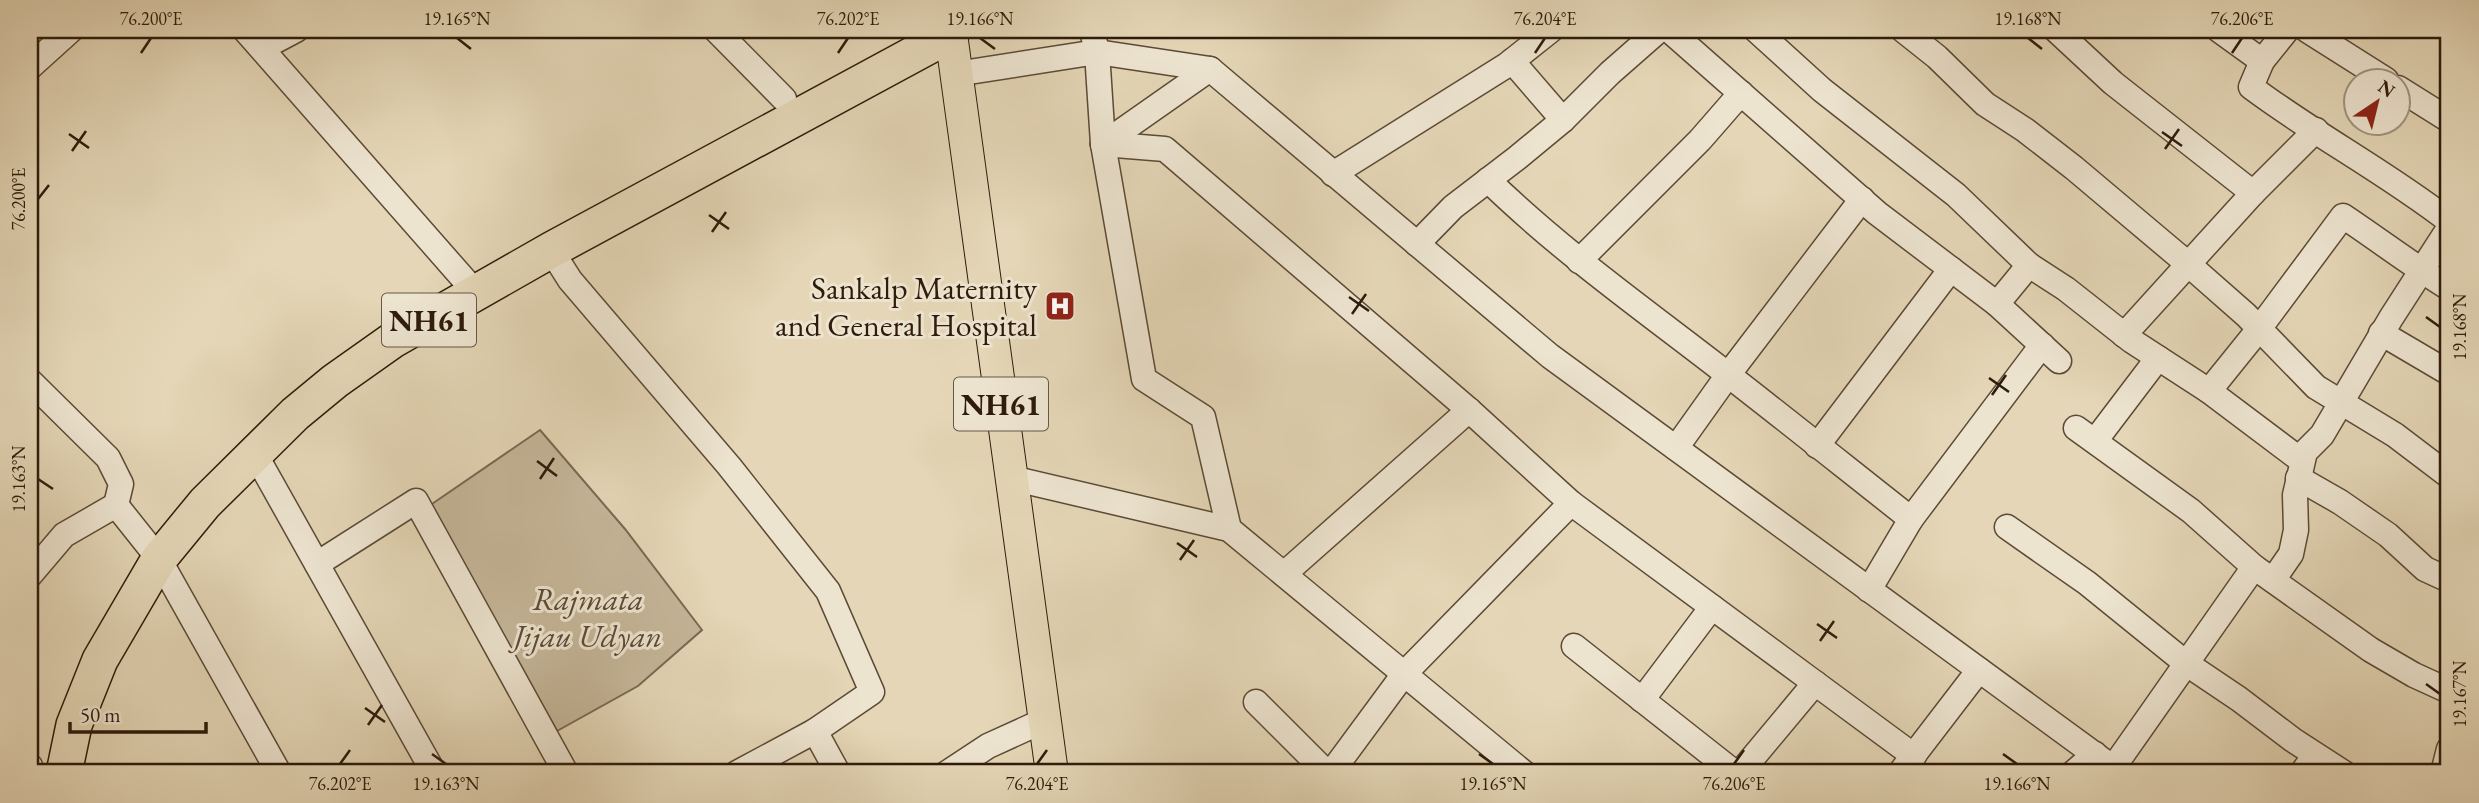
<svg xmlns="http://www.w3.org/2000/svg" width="2479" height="803" viewBox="0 0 2479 803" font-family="'EB Garamond',serif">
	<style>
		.green { fill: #c5b699; stroke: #7a6852; stroke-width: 2 }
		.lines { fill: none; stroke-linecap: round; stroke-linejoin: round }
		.minor-casing { stroke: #5c4a36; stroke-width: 27 }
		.major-casing { stroke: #2e1b0b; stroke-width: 34 }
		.highway-casing { stroke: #2e1b0b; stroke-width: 38 }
		.minor { stroke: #ede4d0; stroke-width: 24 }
		.major { stroke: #e4d6b6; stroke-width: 32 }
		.highway { stroke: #e4d6b6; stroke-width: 35 }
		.ticks { fill: none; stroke: #2e1b0b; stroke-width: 2.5 }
		.labels { text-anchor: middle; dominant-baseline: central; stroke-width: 6; stroke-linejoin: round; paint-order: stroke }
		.shield { fill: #ede4d0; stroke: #675746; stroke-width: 2 }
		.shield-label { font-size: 30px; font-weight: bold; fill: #2e1b0b }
		.poi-label { font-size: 32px; fill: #2e1b0b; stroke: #ede4d0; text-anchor: end }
		.park-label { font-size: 32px; font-style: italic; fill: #5b4a36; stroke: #ede4d0 }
		.neatline { fill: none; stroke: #2e1b0b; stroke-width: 2.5 }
		.ticks-label { font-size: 18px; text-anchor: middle; fill: #2e1b0b }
	</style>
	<rect width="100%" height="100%" fill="#e4d6b6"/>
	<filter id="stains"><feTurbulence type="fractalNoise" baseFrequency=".00286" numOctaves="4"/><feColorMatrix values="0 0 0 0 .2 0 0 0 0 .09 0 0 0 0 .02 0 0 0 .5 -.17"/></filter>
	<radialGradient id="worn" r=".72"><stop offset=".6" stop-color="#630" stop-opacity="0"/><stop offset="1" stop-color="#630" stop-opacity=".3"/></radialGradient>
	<polygon class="green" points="540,430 625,529 702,630 638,686 557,731 429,506"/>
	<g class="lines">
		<g class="minor-casing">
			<g id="minor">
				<polyline points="245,30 476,293"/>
				<polyline points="716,30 784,99"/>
				<polyline points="1092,30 1097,52 1103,144 1144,379 1203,417 1229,529"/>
				<polyline points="1669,30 1877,213 1997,304"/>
				<polyline points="1756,30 1822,90 1956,195 2029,265 2066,289 2132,341 2209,391 2302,461"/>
				<polyline points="1903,30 1937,57 1985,104 2025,130 2074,168 2188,264 2246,315 2316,387 2395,435 2449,476"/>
				<polyline points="2056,30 2113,83 2253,193"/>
				<path d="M2219,30L2262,61L2251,87C2315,135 2386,172 2449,221"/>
				<polyline points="2307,30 2386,80"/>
				<polyline points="262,48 296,30"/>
				<polyline points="1512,61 1563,120"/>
				<polyline points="2262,61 2287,30"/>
				<polyline points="30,67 71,30"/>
				<polyline points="956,74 1097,52 1210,69 1550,356 2120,773"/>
				<polyline points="2398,88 2449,120"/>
				<polyline points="1103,144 1165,149 1469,410 1571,503"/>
				<polyline points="1103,144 1210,69"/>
				<polyline points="1333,174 1507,65 1551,30"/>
				<path d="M1488,180C1562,252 1646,311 1727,374C1789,422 1850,471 1911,519"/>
				<polyline points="1417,244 1453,207 1517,158 1563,120 1610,73 1659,30"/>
				<polyline points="551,250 570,280 729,466 828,591 872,692 815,731"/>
				<polyline points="1579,261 1700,140 1741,93"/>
				<polyline points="2029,265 1997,304 2059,361"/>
				<polyline points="2381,333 2449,373"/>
				<polyline points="2124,335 2253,193 2316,130"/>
				<polyline points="30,381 108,458 121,484 116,505 64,535 30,575"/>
				<path d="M2209,391L2259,329L2343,216C2379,240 2413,266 2449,288"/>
				<polyline points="2076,428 2191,511 2254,567 2371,650 2414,675 2449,691"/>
				<polyline points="2095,441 2158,358"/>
				<polyline points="1817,446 1951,269"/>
				<polyline points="1676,448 1728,375 1862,199"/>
				<polyline points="254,452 434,773"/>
				<polyline points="1011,478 1229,529 1524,773"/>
				<polyline points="2298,478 2340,502 2388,535 2425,569 2449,580"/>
				<polyline points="116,505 159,559 279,773"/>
				<polyline points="2007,527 2087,583 2187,664 2239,699 2293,740 2344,773"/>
				<polyline points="317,564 416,501 566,773"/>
				<polyline points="1284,574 1469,410"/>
				<polyline points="2273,580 2291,554 2296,530 2295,495 2305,452 2322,435 2391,318 2449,228"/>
				<polyline points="1869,590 1911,519 2042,345"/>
				<polyline points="1574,646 1735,773"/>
				<polyline points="1815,683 1914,756"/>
				<polyline points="1642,700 1712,607"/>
				<polyline points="1256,702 1327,773"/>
				<polyline points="30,766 31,773"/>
				<polyline points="2113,768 2254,567"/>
				<polyline points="737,773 815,731 838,773"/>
				<polyline points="947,773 988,746 1045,720"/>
				<polyline points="1331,773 1404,674 1571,503 1815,683 1740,773"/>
				<polyline points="1900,773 1979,670"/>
				<polyline points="2073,773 2095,754"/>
				<polyline points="2302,773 2315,755"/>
				<polyline points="2443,773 2449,749"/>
			</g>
		</g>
		<g class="major-casing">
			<polyline id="major" points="951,34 1052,773"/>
		</g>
		<g class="highway-casing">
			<polyline id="highway" points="64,773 74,725 100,660 159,559 205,503 295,414 335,381 393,340 551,250 951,34 950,30"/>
		</g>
		<use href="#minor" class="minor"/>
		<use href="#major" class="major"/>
		<use href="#highway" class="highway"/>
	</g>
	<path class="ticks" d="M457,38L471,49M980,38L995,49M2028,38L2042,49M141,53L151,38M838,53L848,38M1535,53L1545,38M2232,53L2242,38M2162,132L2182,146M69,134L89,148M2165,149L2179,129M72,151L86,131M38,199L49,185M709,215L729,229M712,232L726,212M1349,297L1369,311M1352,314L1366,294M2426,317L2440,327M1989,378L2009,392M1992,395L2006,375M537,461L557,476M38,479L53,489M540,479L554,458M1177,543L1197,557M1180,560L1194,540M1817,624L1837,638M1820,641L1834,621M2426,684L2440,694M365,708L385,722M368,725L382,705M432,754L446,764M1479,754L1493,764M2003,754L2017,764M340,764L350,750M1037,764L1047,750M1734,764L1744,750"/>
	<defs>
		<g id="hospital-square" transform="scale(1.575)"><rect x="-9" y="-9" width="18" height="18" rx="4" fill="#8f2418" stroke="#ede4d0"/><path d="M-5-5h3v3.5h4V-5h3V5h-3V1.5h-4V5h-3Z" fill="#fff"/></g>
	</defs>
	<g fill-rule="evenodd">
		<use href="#hospital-square" x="1060" y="306"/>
	</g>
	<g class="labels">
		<g class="shield">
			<rect x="382" y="293.5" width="94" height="53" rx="5"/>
			<rect x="954" y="377.5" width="94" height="53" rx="5"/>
		</g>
		<g class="shield-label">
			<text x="429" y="320">NH61</text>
			<text x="1001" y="404">NH61</text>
		</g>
		<g class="poi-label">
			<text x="1037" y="288">Sankalp Maternity<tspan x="1037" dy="37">and General Hospital</tspan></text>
		</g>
		<g class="park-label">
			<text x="588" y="599">Rajmata<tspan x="588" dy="37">Jijau Udyan</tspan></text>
		</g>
	</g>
	<rect width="2479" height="803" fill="none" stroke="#e4d6b6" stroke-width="77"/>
	<g transform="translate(2377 102) rotate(35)"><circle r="33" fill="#ede4d0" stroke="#a19481" stroke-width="2"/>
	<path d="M0-5L12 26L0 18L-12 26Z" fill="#8f2418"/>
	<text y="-10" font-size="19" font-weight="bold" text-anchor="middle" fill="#2e1b0b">N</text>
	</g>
	<path d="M70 722v10h136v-10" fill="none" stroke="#2e1b0b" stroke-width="3.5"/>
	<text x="80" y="722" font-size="21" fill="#2e1b0b" stroke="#ede4d0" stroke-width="5" paint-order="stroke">50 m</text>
	<rect x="38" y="38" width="2402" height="726" class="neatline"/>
	<g class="ticks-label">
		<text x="151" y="25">76.200°E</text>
		<text x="457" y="25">19.165°N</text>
		<text x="848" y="25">76.202°E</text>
		<text x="980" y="25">19.166°N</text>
		<text x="1545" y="25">76.204°E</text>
		<text x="2028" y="25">19.168°N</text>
		<text x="2242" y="25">76.206°E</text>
		<text transform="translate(19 199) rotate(-90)" y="6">76.200°E</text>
		<text transform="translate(2460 327) rotate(-90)" y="6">19.168°N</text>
		<text transform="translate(19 479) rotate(-90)" y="6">19.163°N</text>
		<text transform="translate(2460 694) rotate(-90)" y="6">19.167°N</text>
		<text x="340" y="790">76.202°E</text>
		<text x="446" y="790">19.163°N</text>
		<text x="1037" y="790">76.204°E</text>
		<text x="1493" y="790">19.165°N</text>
		<text x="1734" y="790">76.206°E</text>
		<text x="2017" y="790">19.166°N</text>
	</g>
	<rect width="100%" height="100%" filter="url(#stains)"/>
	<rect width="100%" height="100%" fill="url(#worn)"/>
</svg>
